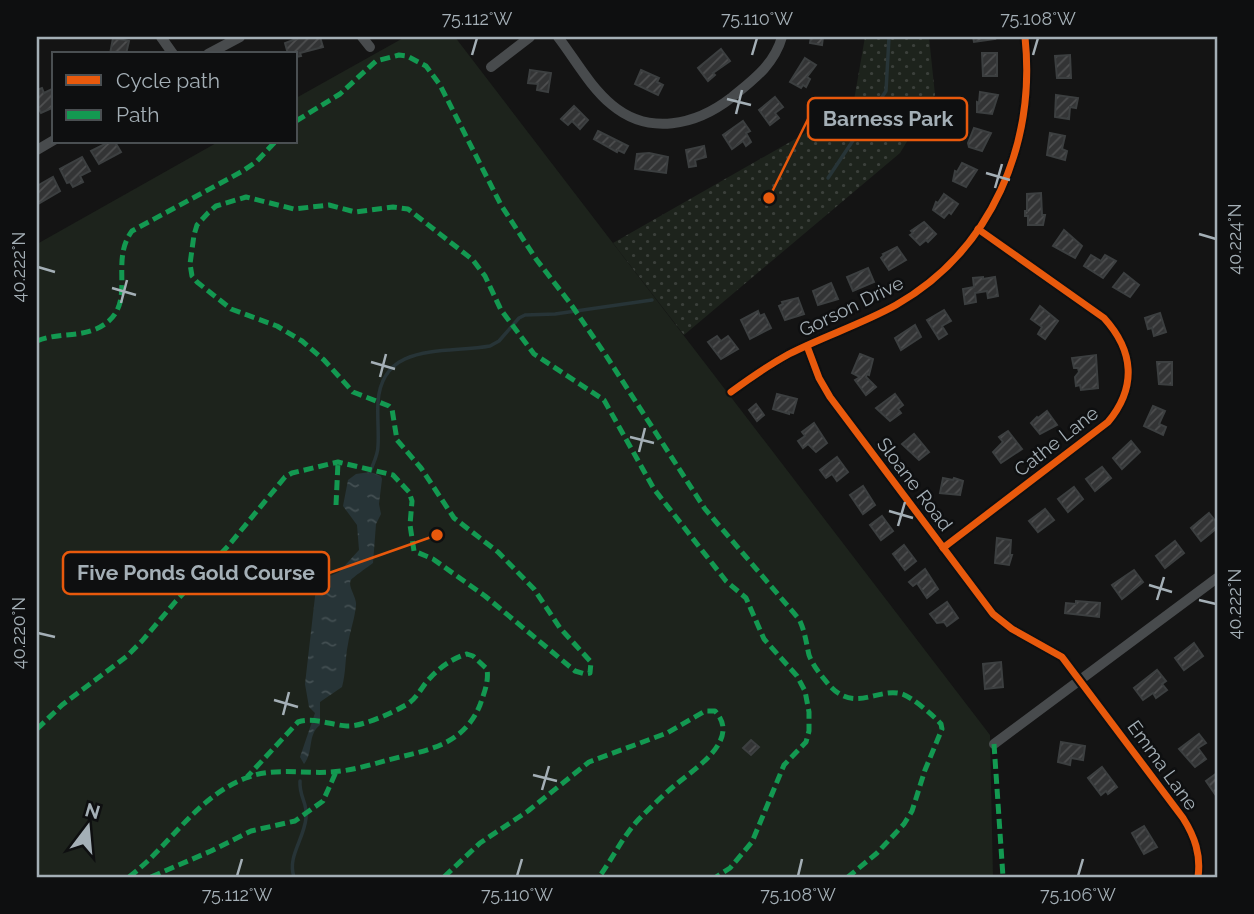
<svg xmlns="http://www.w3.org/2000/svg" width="1254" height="914" viewBox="0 0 1254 914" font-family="Raleway,sans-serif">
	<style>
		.grass { fill: #1d231c }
		.park { fill: url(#park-dots) }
		.water { fill: url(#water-ripples) }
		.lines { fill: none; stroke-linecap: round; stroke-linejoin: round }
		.stream { stroke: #273437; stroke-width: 3.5 }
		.building { fill: url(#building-hatch); stroke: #3c3f40; stroke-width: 2 }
		.street { stroke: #484b4d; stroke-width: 10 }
		.quiet { stroke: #139951; stroke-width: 5; stroke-dasharray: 10 5; stroke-linecap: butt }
		.cycleway-casing { stroke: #0e0f10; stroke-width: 11 }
		.cycleway { stroke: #e8590c; stroke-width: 7 }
		.ticks { fill: none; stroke: #a4afb6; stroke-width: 2.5 }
		.labels { text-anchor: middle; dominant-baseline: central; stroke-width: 5; stroke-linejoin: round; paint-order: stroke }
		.street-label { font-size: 19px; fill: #a4afb6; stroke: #0e0f10 }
		.leader { fill: none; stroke: #e8590c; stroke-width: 2.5 }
		.callout-dot { fill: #e8590c; stroke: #0e0f10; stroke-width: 2.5 }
		.callout { fill: #0e0f10; stroke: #e8590c; stroke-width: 2.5 }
		.callout-label { font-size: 21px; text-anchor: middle; font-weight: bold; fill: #a4afb6 }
		.neatline { fill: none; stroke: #a4afb6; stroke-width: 2.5 }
		.ticks-label { font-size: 18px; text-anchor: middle; fill: #a4afb6 }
	</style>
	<defs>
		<pattern id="park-dots" width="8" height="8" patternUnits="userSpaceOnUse" patternTransform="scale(1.75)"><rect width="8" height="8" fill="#1d231c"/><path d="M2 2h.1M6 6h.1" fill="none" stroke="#3b403b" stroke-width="1.8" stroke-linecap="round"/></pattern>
		<pattern id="water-ripples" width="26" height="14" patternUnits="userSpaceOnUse" patternTransform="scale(1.75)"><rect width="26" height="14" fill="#273437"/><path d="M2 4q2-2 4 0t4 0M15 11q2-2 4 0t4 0" fill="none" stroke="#434f52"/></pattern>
		<pattern id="building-hatch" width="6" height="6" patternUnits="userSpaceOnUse" patternTransform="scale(1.75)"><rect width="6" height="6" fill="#333435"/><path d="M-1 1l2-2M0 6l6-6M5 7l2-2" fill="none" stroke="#4e4f50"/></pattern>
	</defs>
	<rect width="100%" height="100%" fill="#141414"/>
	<polygon class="grass" points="405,37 455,37 990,735 993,877 37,877 37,244 218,142 296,142 296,98"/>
	<polygon class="park" points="865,37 929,37 935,95 900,153 684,335 613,243 853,106"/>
	<path class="water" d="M370,472L381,476L382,479L379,504L381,514L376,524L373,563C368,567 353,577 351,580C347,586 357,597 356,605C355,618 350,631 348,644C345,658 346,673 342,687L320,702V725C307,735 314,752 304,764L300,757L315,713L309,707L305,684L316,588L321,580L339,572L359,550L357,525L343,506L348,480L356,474Z"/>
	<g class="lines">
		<g class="stream">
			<polyline points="828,178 886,91 889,37"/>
			<path d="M370,472C373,464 378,455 378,446C379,432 377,417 378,402C382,341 446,354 490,346L499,341L519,318L525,315L555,314L652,300"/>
			<path d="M294,877C287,857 304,839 306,818C308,802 299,798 300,781"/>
		</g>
	</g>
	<g class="building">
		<polygon points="301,37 320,37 323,47 300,53 301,56 296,57 296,54 288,54 285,43"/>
		<polygon points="811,37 823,37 822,45 810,43"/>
		<polygon points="973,37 994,37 995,39 974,42"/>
		<polygon points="113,38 129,41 126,54 110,54"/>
		<polygon points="721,49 730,61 713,73 715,75 708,81 698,68"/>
		<polygon points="982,53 997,53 997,76 983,76"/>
		<polygon points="1070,55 1071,78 1057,78 1055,56"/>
		<polygon points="805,58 816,65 807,77 810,79 806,87 803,85 801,88 790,82"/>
		<polygon points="530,70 551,73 548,92 537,90 538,84 528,83"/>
		<polygon points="641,70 659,78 657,82 663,85 658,95 635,84"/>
		<polygon points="42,88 44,93 54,88 54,107 41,113 37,105 37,90"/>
		<polygon points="980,92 998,95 992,114 977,112 977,102 979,103"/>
		<polygon points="1056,95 1078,98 1076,108 1070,107 1069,119 1055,117"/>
		<polygon points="775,97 783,107 775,113 779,118 770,125 759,110"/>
		<polygon points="574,106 588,120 580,129 572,121 568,125 561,119"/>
		<polygon points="743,121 750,131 746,133 751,142 746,146 743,141 732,149 723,135"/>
		<polygon points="974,128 991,133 982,151 969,147 968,143"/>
		<polygon points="598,131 628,146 624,153 618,150 617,152 594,139"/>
		<polygon points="1050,133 1065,136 1062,149 1067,151 1065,160 1047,155"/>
		<polygon points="109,142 115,142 121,152 99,164 91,151"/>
		<polygon points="704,146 706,157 695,160 696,166 689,167 686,150"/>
		<polygon points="649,153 668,157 666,173 635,169 637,154"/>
		<polygon points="82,157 90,171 80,176 83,182 73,187 70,182 67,183 60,169"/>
		<polygon points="962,163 977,170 966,187 953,181 955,171 957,172"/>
		<polygon points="53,177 60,191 38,204 37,186"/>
		<polygon points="1041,193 1042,215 1045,215 1043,225 1028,225 1028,216 1025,216 1025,211 1027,211 1027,194"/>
		<polygon points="944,194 958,204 951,214 949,212 944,218 933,210 936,202 938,203"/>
		<polygon points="924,222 936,234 928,242 926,240 920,245 910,235 913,233 911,231"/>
		<polygon points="1064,230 1082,246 1075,258 1053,246"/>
		<polygon points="897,247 906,260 889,270 881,258 884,255 883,254"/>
		<polygon points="1091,255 1101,261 1105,255 1116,261 1103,278 1084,266"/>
		<polygon points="868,268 874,282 853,291 847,277"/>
		<polygon points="1124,273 1139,285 1130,297 1113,287"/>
		<polygon points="983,277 983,279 995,277 998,296 988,298 987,291 975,293 976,302 965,304 963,289 974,287 973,278"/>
		<polygon points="831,283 838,299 818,305 813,291"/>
		<polygon points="798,298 804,314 785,320 779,306 783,304 782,302"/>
		<polygon points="1040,306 1058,321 1045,339 1038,334 1042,327 1031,319"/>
		<polygon points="944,310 951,321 942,326 947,334 939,339 927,320"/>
		<polygon points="758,311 760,316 764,314 771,328 750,339 741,320"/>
		<polygon points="1160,313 1166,332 1154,336 1152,328 1148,329 1145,318"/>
		<polygon points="915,325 921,337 901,350 895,338"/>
		<polygon points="717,336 721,341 728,336 738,349 721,359 708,342"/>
		<polygon points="860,354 873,359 869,375 867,374 866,377 876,387 866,395 855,380 860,377 852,373"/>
		<polygon points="1096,355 1098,388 1081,390 1080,385 1076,386 1075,377 1079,372 1078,368 1074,368 1072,358"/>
		<polygon points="1157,362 1172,362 1172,385 1159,384"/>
		<polygon points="777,394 797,399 793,413 789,412 789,414 773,409"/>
		<polygon points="895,394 903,405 898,409 901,413 890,421 876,408"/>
		<polygon points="756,404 764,415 757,421 749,410"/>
		<polygon points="1153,406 1165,411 1159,424 1166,427 1163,435 1144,426"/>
		<polygon points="1047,411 1057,425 1040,434 1031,423 1037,417 1038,418"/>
		<polygon points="814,423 827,443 816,452 808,444 803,448 798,441 805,436 802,432"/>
		<polygon points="1008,431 1022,449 1001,463 993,452 1003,442 999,437"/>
		<polygon points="914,434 929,452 919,460 902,444"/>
		<polygon points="1131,441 1140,452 1122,469 1113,458"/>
		<polygon points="837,457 848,472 837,481 832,474 826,478 820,470"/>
		<polygon points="1102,467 1111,478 1095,491 1086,479"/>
		<polygon points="943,478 953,480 954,478 963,481 960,495 940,493"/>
		<polygon points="863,486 875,505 863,514 850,495"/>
		<polygon points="1074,487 1083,499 1068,512 1058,499"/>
		<polygon points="1045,509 1054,520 1038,532 1029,521"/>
		<polygon points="1209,513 1217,523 1217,528 1201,541 1191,528"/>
		<polygon points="882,516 893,531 881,540 870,525"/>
		<polygon points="997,538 1011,540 1010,555 1012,555 1009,565 995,563"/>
		<polygon points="1175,541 1184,553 1165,568 1156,556"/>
		<polygon points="904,545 916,561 905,570 893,554"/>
		<polygon points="925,569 938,589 927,598 917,583 913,586 909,582"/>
		<polygon points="1134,570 1143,582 1122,599 1112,585"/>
		<polygon points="1076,601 1100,603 1099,617 1065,613 1066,603 1076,604"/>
		<polygon points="947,602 958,618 947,626 944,622 937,623 930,614"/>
		<polygon points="1194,643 1203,656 1184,670 1175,658"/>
		<polygon points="1001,662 1003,687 985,689 983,664"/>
		<polygon points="1157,670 1166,681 1162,684 1167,690 1156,698 1153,693 1143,700 1134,688"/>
		<polygon points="1199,734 1206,743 1198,748 1206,759 1195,767 1179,749"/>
		<polygon points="751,740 759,747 751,755 743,748"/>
		<polygon points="1061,742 1085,746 1083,760 1071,758 1070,765 1058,762"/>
		<polygon points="1102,767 1117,787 1108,794 1106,791 1101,795 1088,778"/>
		<polygon points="1217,773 1217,797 1206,781"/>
		<polygon points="1144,826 1157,847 1144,854 1132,833"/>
	</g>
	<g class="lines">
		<g class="street">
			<polyline points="161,37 173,54"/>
			<polyline points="362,37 370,47"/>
			<path d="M558,37C575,59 590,87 612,105C649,136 696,125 731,98C753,80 774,65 782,37"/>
			<polyline points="208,54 240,37"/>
			<polyline points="491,67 530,37"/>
			<polyline points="37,150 54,140"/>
			<path d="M807,346L819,378L830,397L993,614L1012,629L1062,657L1183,818C1195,837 1201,855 1198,877"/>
			<path d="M731,392C750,378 769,365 789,354C824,336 862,324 896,305C992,250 1036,144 1025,37"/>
			<path d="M943,548L1108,422C1137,387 1134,351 1104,318L978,229"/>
			<polyline points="994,744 1217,578"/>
		</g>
		<g class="quiet">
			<path d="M296,121L340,94L376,61L399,55L407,56L426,66L440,85L501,205L536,259L570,303L605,354L705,509L799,619C805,631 806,642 809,655C813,666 823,678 830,686C855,713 878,687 902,694C912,697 934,716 941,724L942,729L925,770L912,811L904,824L877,853L848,877"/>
			<path d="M37,341C56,333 77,337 96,329C142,308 107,264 132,231L241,172L256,162L275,142"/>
			<polyline points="336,505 338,462"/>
			<polyline points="37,729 62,705 127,656 142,641 176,601 229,545 285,477 292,473 338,462 393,475 409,492 412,501 410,525 414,551 433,559 485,596 575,671 585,674 590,673 591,662 560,628 534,589 498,552 454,518 421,468 397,440 392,409 389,406 353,392 324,360 302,341 277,326 231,309 197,282 192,276 190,264 194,235 197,225 208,213 216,206 246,197 294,209 329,205 355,212 393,207 408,209 473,260 485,276 501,310 534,354 604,400 654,489 726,581 746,598 764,639 797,676 805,691 809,712 809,731 806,742 784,765 752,842 730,868 716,877"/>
			<polyline points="994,744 1003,877"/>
			<path d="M129,877C170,846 196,797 246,778C272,767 304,774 331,772C350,771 370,765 388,760C427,750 463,746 480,705C484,693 489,682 487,669L473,656L467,654C453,658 440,667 430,678C421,687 417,700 404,706C392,713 361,727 347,726C331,725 314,717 298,722L247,777"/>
			<polyline points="151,877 211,851 251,831 295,821 323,801 336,772"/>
			<path d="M444,877L480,843L528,811L589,762L667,733L705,711H715C742,740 694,769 674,786C662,796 650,808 639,819C623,836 613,858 599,877"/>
		</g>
		<g class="cycleway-casing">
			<g id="cycleway">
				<path d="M807,346L819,378L830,397L993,614L1012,629L1062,657L1183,818C1195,837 1201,855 1198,877"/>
				<path d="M731,392C750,378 769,365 789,354C824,336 862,324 896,305C992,250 1036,144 1025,37"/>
				<path d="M943,548L1108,422C1137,387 1134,351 1104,318L978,229"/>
			</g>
		</g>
		<use href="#cycleway" class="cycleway"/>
	</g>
	<path class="ticks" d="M472,55L477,38M752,55L757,38M1033,55L1038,38M727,99L751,105M736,114L742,90M986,173L1010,180M995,188L1002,164M1199,234L1216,239M38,267L55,272M112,288L136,295M121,303L127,280M371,362L395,369M380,377L386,354M630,437L654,443M639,452L645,428M889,511L913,518M898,526L905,502M1149,585L1172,592M1157,600L1164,577M1199,600L1216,604M38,633L55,637M274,700L298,707M283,715L289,692M533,775L557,781M542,790L549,766M237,876L242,859M517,876L522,859M798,876L802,859M1078,876L1083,859"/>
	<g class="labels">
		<g class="street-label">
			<text transform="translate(851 306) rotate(-26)">Gorson Drive</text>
			<text transform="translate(1056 441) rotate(-38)">Cathe Lane</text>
			<text transform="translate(915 484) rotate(53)">Sloane Road</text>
			<text transform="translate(1163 765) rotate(54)">Emma Lane</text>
		</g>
	</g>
	<path class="leader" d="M769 198L808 119M437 535L329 573"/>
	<g class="callout-dot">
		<circle cx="769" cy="198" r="7"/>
		<circle cx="437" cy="535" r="7"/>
	</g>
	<g class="callout">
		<rect x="808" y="98" width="159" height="42" rx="7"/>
		<rect x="63" y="552" width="266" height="42" rx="7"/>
	</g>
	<g class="callout-label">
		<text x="888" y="126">Barness Park</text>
		<text x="196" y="580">Five Ponds Gold Course</text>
	</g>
	<rect width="1254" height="914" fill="none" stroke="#0e0f10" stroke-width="77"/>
	<rect x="52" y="52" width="245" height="91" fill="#0e0f10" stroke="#4a4f52" stroke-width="2"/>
	<rect x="66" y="75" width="35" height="10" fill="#e8590c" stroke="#4a4f52" stroke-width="2"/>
	<text x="116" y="88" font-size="21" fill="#a4afb6">Cycle path</text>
	<rect x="66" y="110" width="35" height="10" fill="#139951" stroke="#4a4f52" stroke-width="2"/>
	<text x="116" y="122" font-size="21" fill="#a4afb6">Path</text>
	<g transform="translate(88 827) rotate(16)" stroke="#0e0f10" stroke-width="5" paint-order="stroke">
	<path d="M0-5L12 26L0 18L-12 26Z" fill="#a4afb6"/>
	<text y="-10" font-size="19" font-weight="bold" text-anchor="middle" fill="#a4afb6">N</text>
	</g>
	<rect x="38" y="38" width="1178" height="838" class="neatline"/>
	<g class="ticks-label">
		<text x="477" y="25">75.112°W</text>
		<text x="757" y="25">75.110°W</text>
		<text x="1038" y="25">75.108°W</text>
		<text transform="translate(1235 239) rotate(-90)" y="6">40.224°N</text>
		<text transform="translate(19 267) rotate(-90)" y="6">40.222°N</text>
		<text transform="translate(1235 604) rotate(-90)" y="6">40.222°N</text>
		<text transform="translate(19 633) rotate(-90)" y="6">40.220°N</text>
		<text x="237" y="901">75.112°W</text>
		<text x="517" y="901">75.110°W</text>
		<text x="798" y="901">75.108°W</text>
		<text x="1078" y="901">75.106°W</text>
	</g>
</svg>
